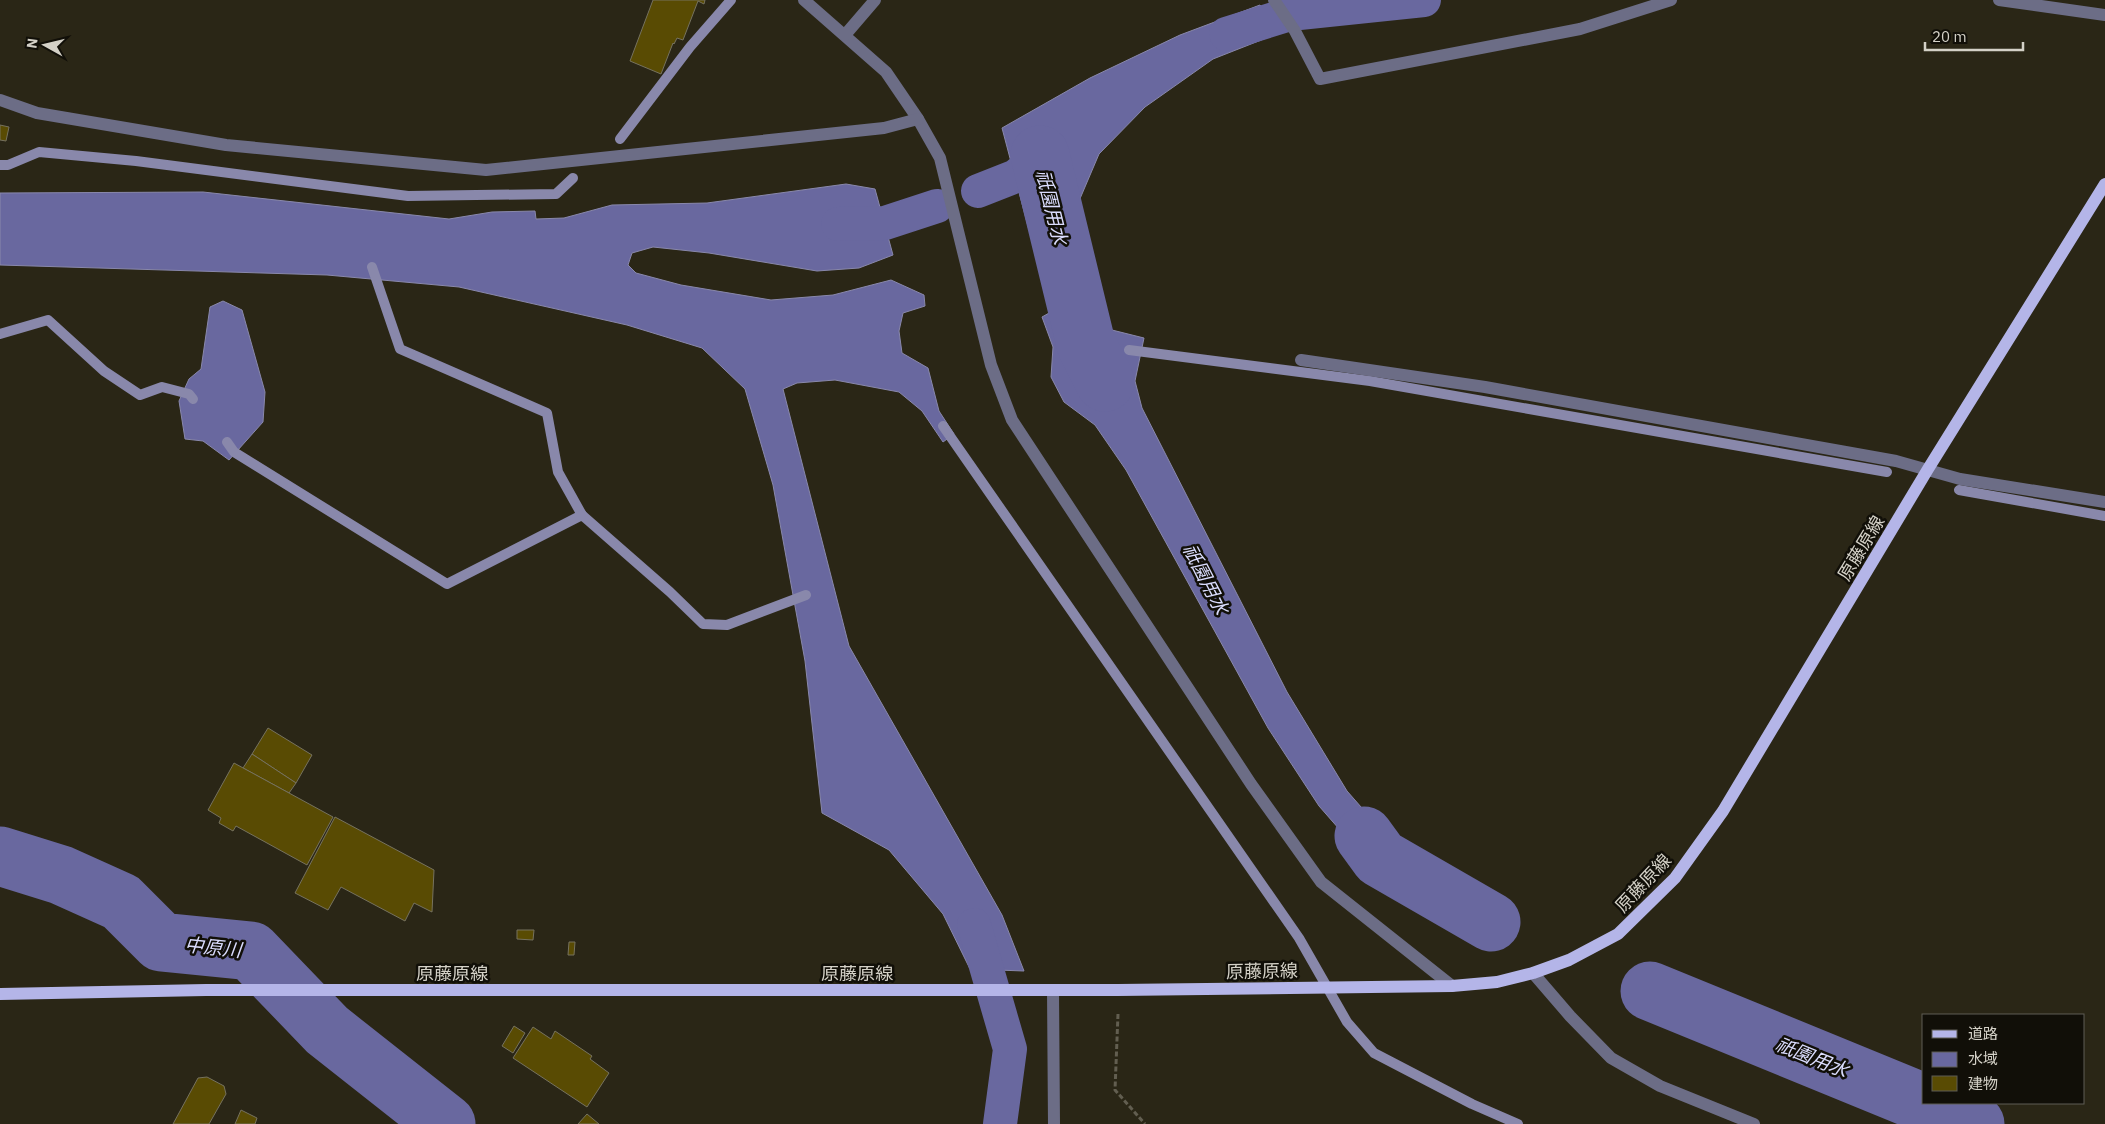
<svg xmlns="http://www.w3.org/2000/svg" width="2105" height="1124" viewBox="0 0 2105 1124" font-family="'IBM Plex Sans','Noto Sans JP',sans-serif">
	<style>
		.water { fill: #69689f; stroke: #8988ab }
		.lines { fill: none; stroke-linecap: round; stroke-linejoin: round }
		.stream { stroke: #8988ab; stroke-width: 10 }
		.canal { stroke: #69689f; stroke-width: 34 }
		.river { stroke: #69689f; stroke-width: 59 }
		.building { fill: #594b03; stroke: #76725f }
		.path { stroke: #625e50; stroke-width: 3; stroke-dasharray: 5 2.5; stroke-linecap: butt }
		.minor { stroke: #6c6d86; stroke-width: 12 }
		.major { stroke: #b4b5e8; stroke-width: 12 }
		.labels { text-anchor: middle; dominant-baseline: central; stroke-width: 5; stroke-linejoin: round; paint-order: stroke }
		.street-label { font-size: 18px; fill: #d4d1c7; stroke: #110f08 }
		.water-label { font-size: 19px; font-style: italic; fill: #dadcfd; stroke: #110f08 }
	</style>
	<rect width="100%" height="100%" fill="#2a2616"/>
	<g class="water">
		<polygon points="1260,5 1279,33 1213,59 1145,107 1099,154 1079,201 1072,223 1029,230 1002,128 1090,78 1180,35"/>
		<polygon points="846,184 875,189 893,255 859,268 817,271 709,253 653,247 632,253 628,265 636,273 681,285 771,300 833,295 891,280 924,295 925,306 903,313 899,331 902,353 928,368 939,411 954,434 943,442 922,411 899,392 835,380 797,383 783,389 849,646 1002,915 1024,971 970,969 943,914 889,850 822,813 805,661 773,485 745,389 702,348 627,325 459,287 327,275 0,265 0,193 203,192 449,219 492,212 535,211 536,219 564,218 612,205 707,203"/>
		<polygon points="223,301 242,310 265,392 263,422 229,460 203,441 185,439 179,401 189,379 201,369 210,307"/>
		<polygon points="1084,307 1108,329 1144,338 1135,381 1142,408 1287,692 1347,791 1390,840 1441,865 1419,895 1400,890 1368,862 1319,806 1268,728 1126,470 1095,425 1064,402 1051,377 1053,347 1042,317 1058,308"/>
	</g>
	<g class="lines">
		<g class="stream">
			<polyline points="620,139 690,47 731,0"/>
			<polyline points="0,165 8,165 39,152 136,161 408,196 556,194 573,178"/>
			<polyline points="372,267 400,349 547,413 558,472 582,515"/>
			<polyline points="0,334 48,320 104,371 140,395 162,387 189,394 193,399"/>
			<polyline points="1129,350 1370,381 1887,472"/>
			<polyline points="943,426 1299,938 1347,1022 1374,1053 1472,1104 1518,1124"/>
			<polyline points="227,442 234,452 447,584 582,515 670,592 703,624 727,625 806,595"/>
			<polyline points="1959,490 2105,516"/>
		</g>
		<g class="canal">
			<polyline points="1226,34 1290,14 1424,0"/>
			<polyline points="978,191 1016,176 1050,147"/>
			<polyline points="838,224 885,223 937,206"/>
			<polyline points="974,925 1010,1049 1000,1124"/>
		</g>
		<g class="river">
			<polyline points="1040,155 1086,344 1105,382"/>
			<polyline points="1364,836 1380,858 1491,922"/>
			<polyline points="0,856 61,875 121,902 161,942 251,951 327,1030 446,1124"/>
			<polyline points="1650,991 1975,1124"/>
		</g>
	</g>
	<g class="building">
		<polygon points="653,0 705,0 704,4 698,1 683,40 677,38 674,44 673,43 661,74 630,61"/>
		<polygon points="0,125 9,127 6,141 0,140"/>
		<polygon points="268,728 312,755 296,783 252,754"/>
		<polygon points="252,754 296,783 289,793 243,768"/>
		<polygon points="234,763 333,817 307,865 236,826 233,831 219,823 221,818 208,810"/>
		<polygon points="335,817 434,870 432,912 414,903 405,921 341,887 328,910 295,893"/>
		<polygon points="517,930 534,930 533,940 517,939"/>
		<polygon points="569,942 575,942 574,955 568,955"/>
		<polygon points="514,1026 525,1033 513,1053 502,1046"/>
		<polygon points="533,1027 551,1039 555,1031 592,1056 590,1059 609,1073 587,1107 513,1058"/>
		<polygon points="207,1077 224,1086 226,1094 209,1124 173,1124 198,1078"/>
		<polygon points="241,1110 257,1118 255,1124 235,1124"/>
		<polygon points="587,1114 599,1124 578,1124"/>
	</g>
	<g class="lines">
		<polyline class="path" points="1118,1014 1115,1090 1145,1124"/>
		<g class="minor">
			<polyline points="804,0 886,72 918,119 940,158 991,365 1012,420 1251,784 1321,882 1452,986"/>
			<polyline points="1274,0 1295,31 1320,79 1580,29 1671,0"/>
			<polyline points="1999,0 2105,15"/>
			<polyline points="845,35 875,0"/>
			<polyline points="0,100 37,113 226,145 486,170 884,128 918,119"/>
			<polyline points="1301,360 1485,387 1896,461 1960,479 2105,502"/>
			<polyline points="1533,973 1570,1016 1611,1058 1660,1086 1754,1124"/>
			<polyline points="1053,990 1054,1124"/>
		</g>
		<polyline class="major" points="0,994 206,990 1118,990 1452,986 1497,982 1533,973 1569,960 1618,934 1675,878 1723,811 1928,469 2105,184"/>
	</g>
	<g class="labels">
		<g class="street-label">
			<text transform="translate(1861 548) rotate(-59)">原藤原線</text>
			<text transform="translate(1643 883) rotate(-47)">原藤原線</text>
			<text transform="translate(1262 971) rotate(-1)">原藤原線</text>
			<text x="452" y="973">原藤原線</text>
			<text x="857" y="973">原藤原線</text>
		</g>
		<g class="water-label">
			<text transform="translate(1052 207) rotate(76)">祇園用水</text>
			<text transform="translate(1206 579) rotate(63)">祇園用水</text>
			<text transform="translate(213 947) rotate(6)">中原川</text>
			<text transform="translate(1812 1057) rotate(22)">祇園用水</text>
		</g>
	</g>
	<rect x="1922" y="1014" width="162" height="90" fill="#110f08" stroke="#5f5d54"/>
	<rect x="1932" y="1030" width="25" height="8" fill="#b4b5e8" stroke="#5f5d54"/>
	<text x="1968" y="1039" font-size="15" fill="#d4d1c7">道路</text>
	<rect x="1932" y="1052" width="25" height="15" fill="#69689f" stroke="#5f5d54"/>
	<text x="1968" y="1064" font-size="15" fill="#d4d1c7">水域</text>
	<rect x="1932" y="1076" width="25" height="15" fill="#594b03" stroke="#5f5d54"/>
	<text x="1968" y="1089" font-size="15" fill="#d4d1c7">建物</text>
	<g transform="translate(45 45) rotate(278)" stroke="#110f08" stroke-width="4" paint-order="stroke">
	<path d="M0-4L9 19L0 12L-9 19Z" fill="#d4d1c7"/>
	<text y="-8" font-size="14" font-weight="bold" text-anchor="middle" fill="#d4d1c7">N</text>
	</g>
	<path d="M1925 42v8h98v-8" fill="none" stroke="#d4d1c7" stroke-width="2.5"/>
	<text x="1932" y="42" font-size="15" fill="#d4d1c7" stroke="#110f08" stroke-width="4" paint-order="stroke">20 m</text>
</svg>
